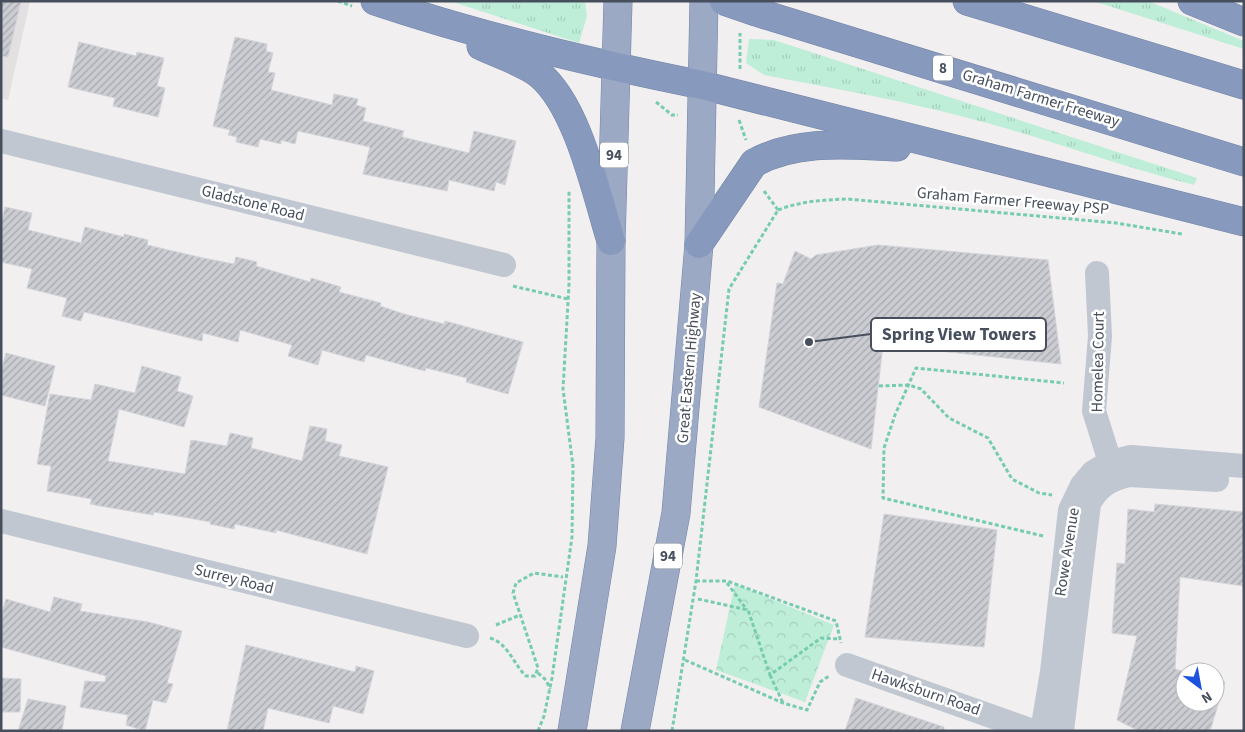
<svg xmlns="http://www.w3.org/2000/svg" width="1245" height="732" viewBox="0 0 1245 732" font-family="'Source Sans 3',sans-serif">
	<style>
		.education { fill: #e2e0e1 }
		.grass { fill: url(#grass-tufts) }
		.park { fill: url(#park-crowns) }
		.building { fill: url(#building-hatch); stroke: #d3d4da }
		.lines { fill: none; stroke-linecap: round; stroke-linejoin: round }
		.trunk-casing { stroke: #7384a9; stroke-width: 29 }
		.motorway-casing { stroke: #7384a9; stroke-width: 29 }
		.path { stroke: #76ccaf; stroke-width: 3; stroke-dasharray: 4 2.5; stroke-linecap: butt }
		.minor { stroke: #c0c7d1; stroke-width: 24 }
		.trunk { stroke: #9ba9c5; stroke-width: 28 }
		.motorway { stroke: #8799bd; stroke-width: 28 }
		.motorway-bridge-casing { stroke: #7384a9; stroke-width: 29; stroke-linecap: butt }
		.motorway-bridge { stroke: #8799bd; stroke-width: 28 }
		.labels { text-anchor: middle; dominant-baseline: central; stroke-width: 5; stroke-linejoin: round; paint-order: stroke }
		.shield { fill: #fff; stroke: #7e848d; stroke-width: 1 }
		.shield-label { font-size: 15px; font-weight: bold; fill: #474f5c }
		.street-label { font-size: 16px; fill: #474f5c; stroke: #fff }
		.leader { fill: none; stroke: #474f5c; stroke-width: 2 }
		.callout-dot { fill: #474f5c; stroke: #fff; stroke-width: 2 }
		.callout { fill: #fff; stroke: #474f5c; stroke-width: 2 }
		.callout-label { font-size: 18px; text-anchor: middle; font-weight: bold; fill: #474f5c }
	</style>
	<defs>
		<pattern id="grass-tufts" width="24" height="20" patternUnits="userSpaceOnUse" patternTransform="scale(1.25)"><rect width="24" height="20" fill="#beeed8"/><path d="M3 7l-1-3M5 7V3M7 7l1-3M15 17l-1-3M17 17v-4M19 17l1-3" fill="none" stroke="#a5cebc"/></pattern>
		<pattern id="park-crowns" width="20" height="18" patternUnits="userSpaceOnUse" patternTransform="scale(1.25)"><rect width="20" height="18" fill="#beeed8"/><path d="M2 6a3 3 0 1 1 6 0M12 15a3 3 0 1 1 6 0" fill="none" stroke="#a5cebc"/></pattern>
		<pattern id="building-hatch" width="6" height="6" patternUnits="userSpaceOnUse" patternTransform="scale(1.25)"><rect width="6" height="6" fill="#cccdd3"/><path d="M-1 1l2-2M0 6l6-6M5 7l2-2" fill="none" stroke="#a7a9ae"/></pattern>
	</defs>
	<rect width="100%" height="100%" fill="#f1efef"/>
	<polygon class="education" points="1,1 30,1 8,100 1,98"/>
	<g class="grass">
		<polygon points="450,1 585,1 587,16 579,43"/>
		<polygon points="1093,1 1148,1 1244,41 1244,49"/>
		<path d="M749,39L774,40L1197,178L1194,185C1122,167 1054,141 983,122C911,102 837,89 764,75L746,63Z"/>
	</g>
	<polygon class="park" points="735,584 834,625 805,702 716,670"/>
	<g class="building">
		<polygon points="1,1 21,1 8,57 1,56"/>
		<polygon points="235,37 267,44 266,51 273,53 268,72 275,73 271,90 332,105 334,94 358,99 356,105 366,108 363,121 404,131 402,137 469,153 474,131 516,141 505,185 496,182 494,191 449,180 447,191 363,174 370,147 298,131 295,144 281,140 281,144 260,139 258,147 236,142 237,137 228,135 230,130 213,126"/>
		<polygon points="79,42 136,56 137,52 164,58 157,86 165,88 158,117 113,106 115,98 68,87"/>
		<polygon points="5,207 32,213 28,230 81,243 85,227 124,237 124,234 148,240 147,245 203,258 234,264 236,257 257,262 256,266 310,282 311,278 341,287 339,292 381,303 380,306 404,314 444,324 445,321 523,342 508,394 466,382 467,378 426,368 425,371 366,355 364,362 322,350 318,365 288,356 292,345 240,330 238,342 203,333 202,341 84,312 81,321 62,316 67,298 27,288 32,269 1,262 1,224"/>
		<polygon points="878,245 1048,260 1061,364 883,345 871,449 759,407 777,283 783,284 795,251 811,259 816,255"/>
		<polygon points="6,353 55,366 45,406 1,395 1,372"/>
		<polygon points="142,366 181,377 177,391 193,396 184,427 119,409 108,461 185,474 191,440 227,446 230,433 253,438 251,448 302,461 310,426 327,429 325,441 342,445 339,456 388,467 367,554 276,530 276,533 235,524 234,529 210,524 211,522 154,512 153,515 106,507 90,504 92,499 47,491 51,466 37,464 50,394 91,400 95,384 135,393"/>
		<polygon points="1155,504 1244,512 1244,586 1180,577 1175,669 1185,672 1185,702 1215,702 1215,680 1225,682 1210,731 1139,731 1117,720 1137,636 1112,633 1117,563 1125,564 1128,509 1154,512"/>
		<polygon points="884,514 997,530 984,647 865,637"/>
		<polygon points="54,597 82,604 80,611 148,622 182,631 167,683 173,684 166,703 153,700 145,731 126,725 128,715 80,707 85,681 105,682 106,676 1,647 1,617 6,599 50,612"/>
		<polygon points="246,645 355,672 356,666 374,671 363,714 333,706 329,723 268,708 263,731 227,731"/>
		<polygon points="1,678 21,679 20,712 1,712"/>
		<polygon points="856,698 944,727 944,731 845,731"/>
		<polygon points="28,699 66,706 62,731 18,731"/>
	</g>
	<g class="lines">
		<g class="trunk-casing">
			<g id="trunk">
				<polyline points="572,731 602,546 610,438 611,241 618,1"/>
				<polyline points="635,731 676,513 699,244 704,1"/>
			</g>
		</g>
		<g class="motorway-casing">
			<g id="motorway">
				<path d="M375,1C482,37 592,63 702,85L1244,222"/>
				<polyline points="967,1 1244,85"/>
				<polyline points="1192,1 1244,22"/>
				<polyline points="756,12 1244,162"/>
				<path d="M481,46C498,54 525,63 539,74C578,106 596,193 611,241"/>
				<path d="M699,244L754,163C797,139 850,145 897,147"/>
			</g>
		</g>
		<g class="path">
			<polyline points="338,1 352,6"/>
			<polyline points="740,69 740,33"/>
			<polyline points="656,102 672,115 678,115"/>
			<polyline points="739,120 746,140"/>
			<polyline points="764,191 778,210"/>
			<path d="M778,210C801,201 823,200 847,199L1116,223L1182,234"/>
			<polyline points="513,286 568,299"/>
			<polyline points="879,386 909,385 921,389 949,418 988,438 1012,479 1039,493 1052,495"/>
			<polyline points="1043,536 883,498 884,448 895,415 916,368 1064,383"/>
			<polyline points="696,581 727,581 836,621 841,643"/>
			<polyline points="727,583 747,610"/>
			<polyline points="698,599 748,610 770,675 821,638 840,639"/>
			<polyline points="496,625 520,615"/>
			<path d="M490,638C508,643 514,665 526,676H535L538,668L513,593L516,583L534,573L563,577"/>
			<polyline points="685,660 783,703 807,710 820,682 829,676"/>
			<polyline points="538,673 546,680 550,689"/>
			<polyline points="770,675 783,703"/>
			<polyline points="538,731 544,716 552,678 572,537 573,466 563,389 569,285 569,191"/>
			<polyline points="672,731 696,581 729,289 778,210"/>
		</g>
		<g class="minor">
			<polyline points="1,141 504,265"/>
			<polyline points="1097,273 1100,336 1094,411 1110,462 1117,477"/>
			<polyline points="1,521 467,636"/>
			<polyline points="847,665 1033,731"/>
			<polyline points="1042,731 1052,672 1070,510 1082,485 1093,472 1110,462 1131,457 1244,466"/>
			<path d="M1062,731L1089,504C1098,486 1111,479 1129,475L1217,480"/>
		</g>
		<use href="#trunk" class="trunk"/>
		<use href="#motorway" class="motorway"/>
		<g class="motorway-bridge-casing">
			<polyline id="motorway-bridge" points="724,1 756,12"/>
		</g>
		<use href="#motorway-bridge" class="motorway-bridge"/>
	</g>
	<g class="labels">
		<g class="shield">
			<rect x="933" y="55.5" width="20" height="25" rx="4"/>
			<rect x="600" y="142.5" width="28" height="25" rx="4"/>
			<rect x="654" y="543.5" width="28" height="25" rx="4"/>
		</g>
		<g class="shield-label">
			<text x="943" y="68">8</text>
			<text x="614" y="155">94</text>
			<text x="668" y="556">94</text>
		</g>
		<g class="street-label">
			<text transform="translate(1041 98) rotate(17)">Graham Farmer Freeway</text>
			<text transform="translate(1013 201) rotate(5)">Graham Farmer Freeway PSP</text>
			<text transform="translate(253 203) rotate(14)">Gladstone Road</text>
			<text transform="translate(1098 362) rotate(-89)">Homelea Court</text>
			<text transform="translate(689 368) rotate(-85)">Great Eastern Highway</text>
			<text transform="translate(1067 552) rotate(-81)">Rowe Avenue</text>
			<text transform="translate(234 579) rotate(14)">Surrey Road</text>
			<text transform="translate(926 692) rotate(19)">Hawksburn Road</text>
		</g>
	</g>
	<path class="leader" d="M809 342L871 334"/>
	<circle class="callout-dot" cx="809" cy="342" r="5"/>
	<rect class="callout" x="871" y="318" width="175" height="33" rx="5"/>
	<g class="callout-label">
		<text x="959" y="340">Spring View Towers</text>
	</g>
	<rect width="1245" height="732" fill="none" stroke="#474f5c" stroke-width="5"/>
	<g transform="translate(1200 687) rotate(148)"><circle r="24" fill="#ffffff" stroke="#b5b9be"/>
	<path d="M0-4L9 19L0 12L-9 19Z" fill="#1c52de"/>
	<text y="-8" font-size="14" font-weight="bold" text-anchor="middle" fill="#474f5c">N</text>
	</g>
</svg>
